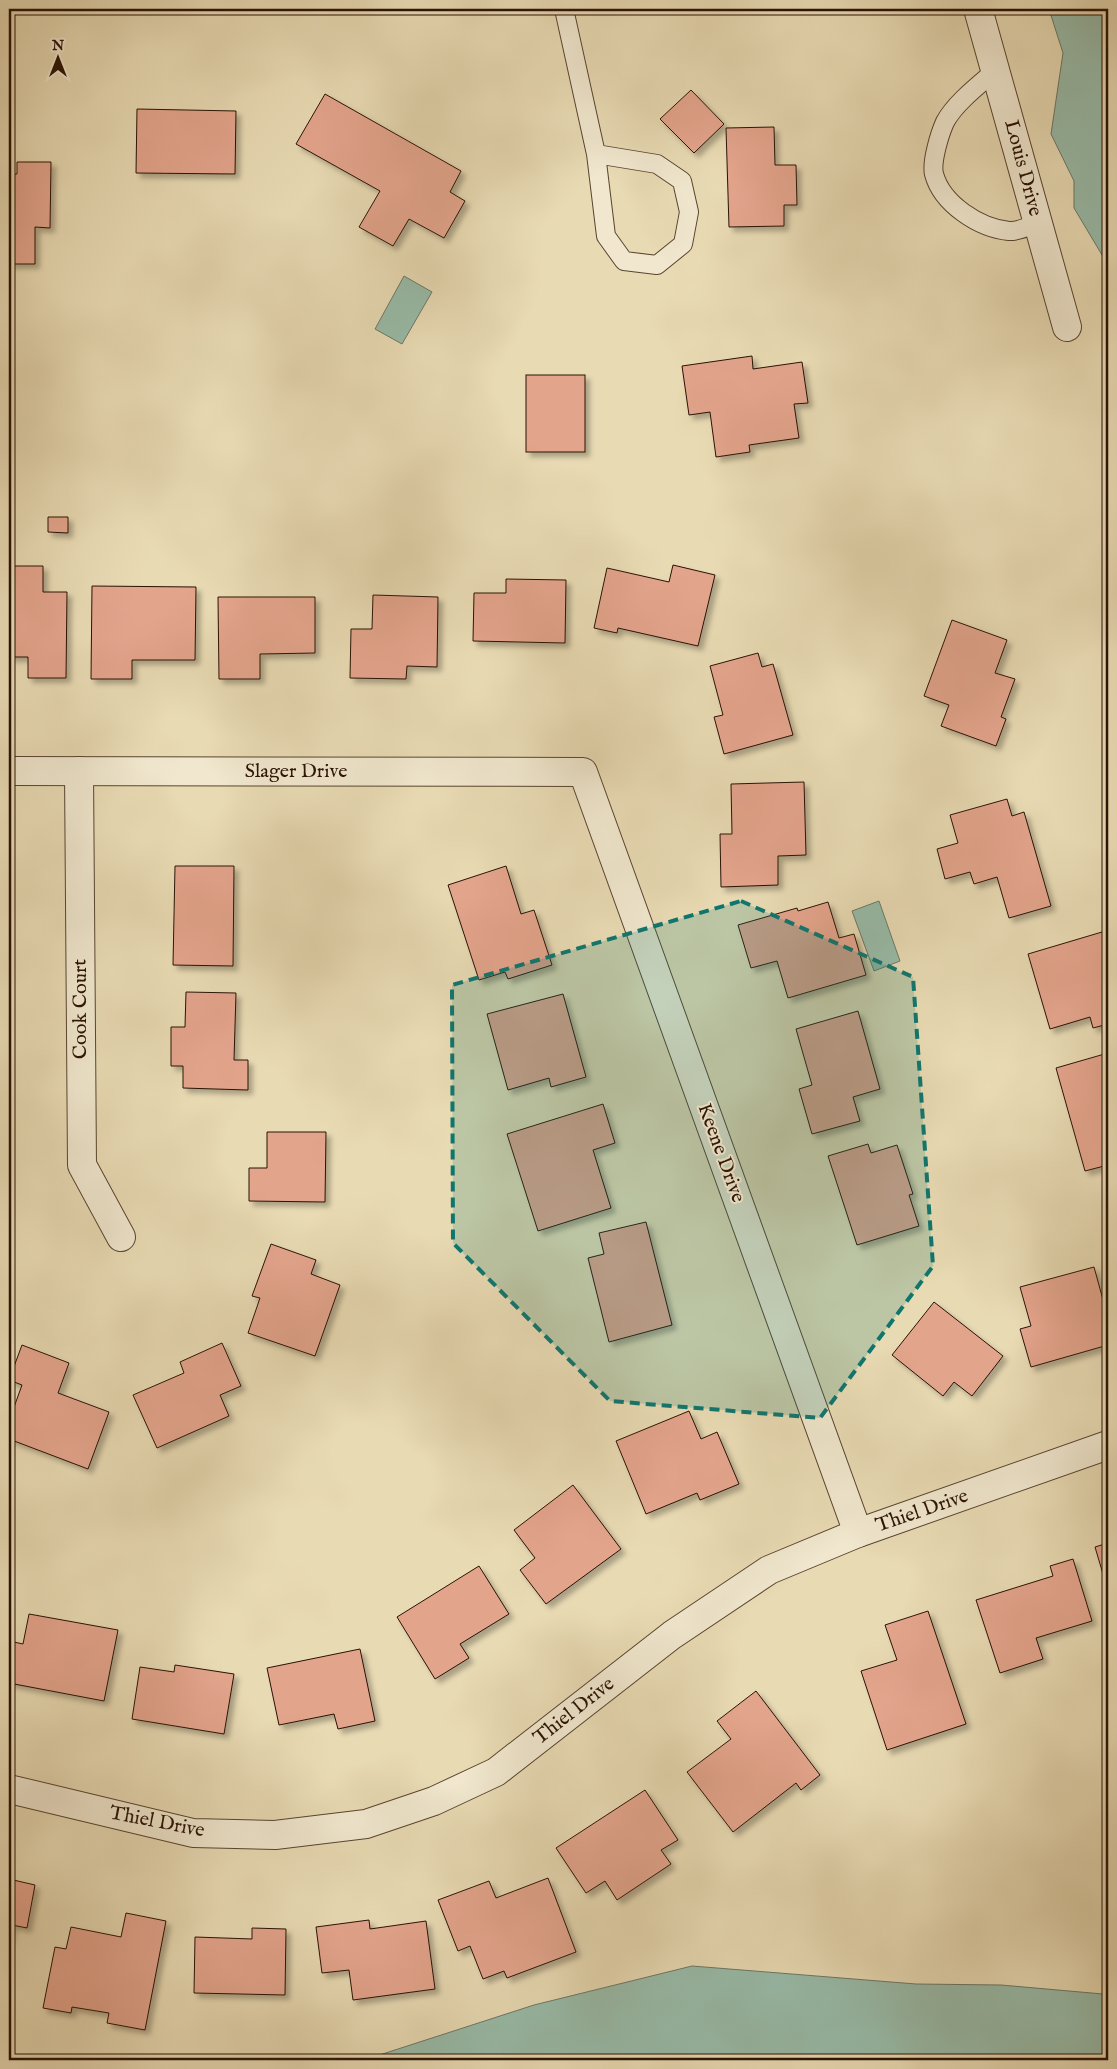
<svg xmlns="http://www.w3.org/2000/svg" width="1117" height="2069" viewBox="0 0 1117 2069" font-family="'IM FELL English',serif">
	<style>
		.water { fill: #98bba8; stroke: #6c7766 }
		.building { fill: #e3a48c; stroke: #291204; filter: url(#shadow) }
		.lines { fill: none; stroke-linecap: round; stroke-linejoin: round }
		.lane-casing { stroke: #594430; stroke-width: 20 }
		.street-casing { stroke: #594430; stroke-width: 30 }
		.lane { stroke: #f0e7ce; stroke-width: 18 }
		.street { stroke: #f0e7ce; stroke-width: 28 }
		.marked { fill: #0f766e; fill-opacity: 0.2; stroke: #0f766e; stroke-width: 4; stroke-dasharray: 10 6; stroke-linejoin: round }
		.labels { text-anchor: middle; dominant-baseline: central; stroke-width: 4; stroke-linejoin: round; paint-order: stroke }
		.street-label { font-size: 20px; fill: #291204; stroke: #f0e7ce }
	</style>
	<defs>
		<filter id="shadow"><feDropShadow dx="4.5" dy="4.5" stdDeviation="2.5" flood-color="#0004"/></filter>
	</defs>
	<rect width="100%" height="100%" fill="#e8dab3"/>
	<filter id="stains"><feTurbulence type="fractalNoise" baseFrequency=".004" numOctaves="4"/><feColorMatrix values="0 0 0 0 .2 0 0 0 0 .09 0 0 0 0 .02 0 0 0 .5 -.17"/></filter>
	<radialGradient id="worn" r=".72"><stop offset=".6" stop-color="#630" stop-opacity="0"/><stop offset="1" stop-color="#630" stop-opacity=".3"/></radialGradient>
	<g class="water">
		<polygon points="1049,9 1108,9 1108,265 1074,208 1074,181 1051,134 1063,53"/>
		<polygon points="404,276 432,292 402,344 375,329"/>
		<polygon points="879,901 900,961 874,971 852,911"/>
		<polygon points="692,1966 916,1984 1001,1985 1103,1994 1108,1996 1108,2060 364,2060 534,2005"/>
	</g>
	<g class="building">
		<polygon points="691,90 724,124 694,153 660,119"/>
		<polygon points="325,94 461,171 450,192 465,201 444,238 409,219 393,246 359,227 380,191 296,144"/>
		<polygon points="137,109 236,111 235,174 136,173"/>
		<polygon points="774,127 775,165 796,165 797,205 784,205 784,226 729,227 726,128"/>
		<polygon points="17,162 51,162 50,228 35,227 35,264 9,264 9,174 17,174"/>
		<polygon points="752,356 753,369 802,362 808,403 794,404 799,438 749,445 750,452 716,457 710,412 689,415 682,366"/>
		<rect x="526" y="375" width="59" height="77"/>
		<polygon points="48,517 68,517 68,533 48,532"/>
		<polygon points="673,565 715,575 698,646 618,628 617,633 594,628 607,568 669,582"/>
		<polygon points="14,566 43,566 43,592 67,592 66,678 28,678 28,657 9,657 9,584 14,584"/>
		<polygon points="506,579 566,580 565,643 473,641 474,593 506,593"/>
		<polygon points="92,586 196,587 195,660 132,660 132,679 91,679"/>
		<polygon points="373,595 438,597 437,667 407,666 406,679 350,678 351,629 372,629"/>
		<polygon points="218,597 315,597 315,653 260,654 260,679 219,679"/>
		<polygon points="952,620 1007,640 995,673 1015,679 1001,717 1006,719 996,746 941,726 949,705 924,696"/>
		<polygon points="758,653 762,667 773,664 793,735 724,754 714,717 723,715 710,666"/>
		<polygon points="804,782 806,855 778,856 778,885 721,887 720,834 732,834 731,784"/>
		<polygon points="1007,799 1012,816 1024,812 1051,906 1009,918 997,877 974,884 970,872 945,879 937,849 958,843 950,815"/>
		<polygon points="175,866 234,866 233,966 173,965"/>
		<polygon points="506,866 521,914 534,910 552,965 508,979 505,972 479,980 448,885"/>
		<polygon points="828,902 839,938 854,934 866,975 788,998 777,961 751,968 738,925 797,908 798,911"/>
		<polygon points="1102,932 1108,952 1108,1024 1093,1028 1090,1017 1050,1029 1028,954"/>
		<polygon points="186,992 236,993 234,1060 248,1060 248,1090 183,1088 183,1066 171,1066 171,1027 185,1027"/>
		<polygon points="563,994 586,1077 551,1087 549,1078 508,1090 487,1014"/>
		<polygon points="858,1011 880,1089 853,1097 860,1121 812,1134 799,1089 812,1085 796,1029"/>
		<polygon points="1108,1053 1108,1165 1085,1171 1056,1068"/>
		<polygon points="603,1104 615,1143 593,1150 611,1208 538,1231 507,1134"/>
		<polygon points="267,1132 326,1132 325,1202 249,1201 249,1168 267,1168"/>
		<polygon points="868,1144 871,1153 897,1145 913,1194 909,1195 919,1226 857,1245 828,1156"/>
		<polygon points="646,1222 672,1325 609,1342 588,1258 604,1254 599,1233"/>
		<polygon points="271,1244 316,1260 311,1274 340,1285 315,1356 248,1333 260,1298 252,1296"/>
		<polygon points="1094,1267 1108,1318 1108,1345 1031,1367 1020,1329 1031,1326 1020,1287"/>
		<polygon points="934,1302 1003,1356 972,1396 954,1382 943,1396 892,1355"/>
		<polygon points="222,1343 241,1386 220,1395 229,1416 157,1448 133,1395 184,1373 180,1362"/>
		<polygon points="22,1345 69,1363 58,1393 109,1412 88,1469 9,1439 9,1421 22,1385 9,1380"/>
		<polygon points="689,1411 701,1439 717,1432 739,1484 700,1500 697,1493 646,1514 616,1441"/>
		<polygon points="573,1485 621,1549 546,1604 520,1570 535,1558 514,1530"/>
		<polygon points="1108,1543 1108,1591 1095,1547"/>
		<polygon points="1073,1559 1092,1621 1036,1638 1043,1659 1000,1673 976,1600 1053,1576 1050,1566"/>
		<polygon points="479,1566 509,1614 460,1644 469,1658 435,1679 397,1617"/>
		<polygon points="928,1611 966,1724 887,1750 861,1671 897,1660 885,1625"/>
		<polygon points="29,1614 118,1630 104,1701 9,1683 9,1641 23,1644"/>
		<polygon points="360,1649 375,1721 338,1729 334,1714 279,1725 267,1668"/>
		<polygon points="175,1665 234,1674 224,1734 132,1719 140,1667 174,1672"/>
		<polygon points="756,1691 820,1775 801,1790 796,1783 733,1832 687,1772 731,1739 717,1721"/>
		<polygon points="645,1790 678,1840 661,1850 671,1864 617,1900 605,1881 586,1893 556,1848"/>
		<polygon points="548,1878 576,1952 507,1978 504,1971 483,1979 470,1946 458,1951 438,1900 489,1881 496,1898"/>
		<polygon points="9,1879 35,1885 27,1928 12,1925 9,1940"/>
		<polygon points="126,1913 166,1921 145,2030 107,2023 109,2013 72,2007 71,2013 43,2008 55,1947 66,1949 71,1927 121,1937"/>
		<polygon points="369,1920 370,1929 426,1921 435,1989 353,2000 349,1970 322,1973 316,1927"/>
		<polygon points="252,1928 286,1929 285,1995 194,1993 195,1937 252,1939"/>
	</g>
	<g class="lines">
		<g class="lane-casing">
			<g id="lane">
				<polyline points="564,9 596,154 606,236 624,261 657,265 683,244 689,212 682,181 657,164 596,154"/>
				<path d="M996,70C980,84 955,103 945,122C940,133 931,162 934,174C942,204 979,228 1009,231C1017,232 1030,226 1038,223"/>
			</g>
		</g>
		<g class="street-casing">
			<g id="street">
				<polyline points="978,9 1067,327"/>
				<polyline points="9,771 583,772 858,1533"/>
				<polyline points="79,771 82,1165 121,1237"/>
				<polyline points="9,1789 193,1833 275,1835 366,1824 434,1801 496,1772 672,1635 769,1570 858,1533 1108,1445"/>
			</g>
		</g>
		<use href="#lane" class="lane"/>
		<use href="#street" class="street"/>
	</g>
	<path class="marked" d="M741,901L913,977L933,1266L820,1418L610,1401L453,1243L452,985Z"/>
	<g class="labels">
		<g class="street-label">
			<text transform="translate(1023 168) rotate(75)">Louis Drive</text>
			<text x="296" y="771">Slager Drive</text>
			<text transform="translate(80 1009) rotate(-90)">Cook Court</text>
			<text transform="translate(721 1153) rotate(70)">Keene Drive</text>
			<text transform="translate(922 1511) rotate(-19)">Thiel Drive</text>
			<text transform="translate(574 1711) rotate(-38)">Thiel Drive</text>
			<text transform="translate(157 1822) rotate(11)">Thiel Drive</text>
		</g>
	</g>
	<rect width="1117" height="2069" fill="none" stroke="#e8dab3" stroke-width="30"/>
	<rect x="10" y="10" width="1097" height="2049" fill="none" stroke="#291204" stroke-width="2.5"/>
	<rect x="15" y="15" width="1087" height="2039" fill="none" stroke="#291204"/>
	<g transform="translate(58 58)" stroke="#f0e7ce" stroke-width="4" paint-order="stroke">
	<path d="M0-4L9 19L0 12L-9 19Z" fill="#291204"/>
	<text y="-8" font-size="14" font-weight="bold" text-anchor="middle" fill="#291204">N</text>
	</g>
	<rect width="100%" height="100%" filter="url(#stains)"/>
	<rect width="100%" height="100%" fill="url(#worn)"/>
</svg>
